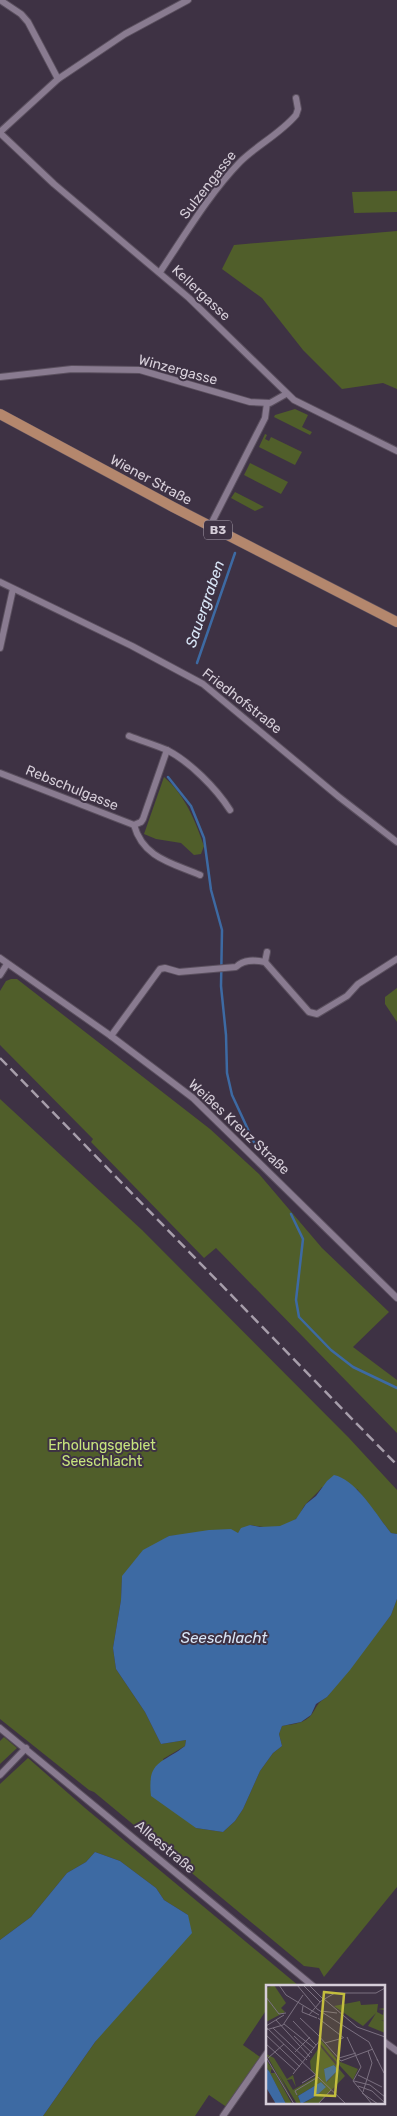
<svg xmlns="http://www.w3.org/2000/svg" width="397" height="2116" viewBox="0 0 397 2116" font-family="Rubik,sans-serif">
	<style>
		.green { fill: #505e2a }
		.water { fill: #3d6aa3 }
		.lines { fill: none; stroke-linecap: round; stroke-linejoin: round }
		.stream { stroke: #3d6aa3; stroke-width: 2.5 }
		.minor-casing { stroke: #5a4f5e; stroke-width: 8 }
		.primary-casing { stroke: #5a4f5e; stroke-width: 11 }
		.minor { stroke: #897b90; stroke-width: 6 }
		.primary { stroke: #b4876d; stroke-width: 10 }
		.rail { stroke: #a79eab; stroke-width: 2.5; stroke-dasharray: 10 5; stroke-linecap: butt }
		.labels { text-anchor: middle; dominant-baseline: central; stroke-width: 4; stroke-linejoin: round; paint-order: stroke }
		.shield { fill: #3e3244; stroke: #a89fac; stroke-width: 1 }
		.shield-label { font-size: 12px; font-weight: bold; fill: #d6ced9 }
		.street-label { font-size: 14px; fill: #d6ced9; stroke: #3e3244 }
		.park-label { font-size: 14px; fill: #c7e47d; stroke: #3e3244 }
		.water-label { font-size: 15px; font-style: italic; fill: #d8e5f6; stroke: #3e3244 }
		.inset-road { fill: none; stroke: #7b7080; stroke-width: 1 }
		.view { fill: #c3bd3e; fill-opacity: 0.15; stroke: #c3bd3e; stroke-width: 2.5 }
		.inset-edge { fill: none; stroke: #d6ced9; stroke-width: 2.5 }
	</style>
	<rect width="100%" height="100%" fill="#3e3244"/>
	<g class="green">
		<polygon points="397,191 397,212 354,213 352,192"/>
		<polygon points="397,231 397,389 383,383 342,389 303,350 262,298 222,269 234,245"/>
		<polygon points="295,409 308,415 302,427 312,432 310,435 274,417 275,415"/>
		<polygon points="265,434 267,435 265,439 269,441 271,437 302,452 295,465 259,447"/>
		<polygon points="250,463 288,482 281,494 244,475"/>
		<polygon points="235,492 264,507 255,511 231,498"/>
		<path d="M164,777C185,795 195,820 204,846L201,854L194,855L181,843L156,839L144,834Z"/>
		<polygon points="11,979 17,979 210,1129 259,1174 322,1248 389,1312 353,1347 397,1380 397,1433 216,1248 204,1258 91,1142 93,1139 0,1045 0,991 6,981"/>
		<polygon points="397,988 397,1022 385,1004 385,997"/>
		<path d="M0,1099L142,1230L349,1438L397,1490V1534L391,1533L357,1489L322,1487C317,1494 311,1498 305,1505C302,1509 300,1515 297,1518C286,1530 264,1528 250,1525L238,1533L169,1536L133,1563L122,1577L121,1600L113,1648L116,1669L145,1712L161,1744L186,1740L185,1746L163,1759L196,1828L223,1832L235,1821L243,1809L260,1771L273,1753L282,1746L279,1734L282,1726C292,1724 305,1724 312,1714C319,1704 316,1704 327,1697L391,1615L397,1599V1887L324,1977L319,1968L304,1966L94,1792L89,1790L0,1719Z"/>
		<polygon points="4,1737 17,1748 0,1764 0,1741"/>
		<polygon points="28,1758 85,1808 299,1986 267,1986 267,2009 243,2045 263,2059 228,2108 209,2095 195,2116 43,2116 95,2042 188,1915 164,1900 156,1888 120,1861 95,1852 86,1862 67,1873 31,1917 0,1940 0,1784"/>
	</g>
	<g class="water">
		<path d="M334,1475C357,1480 377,1516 391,1533L397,1534V1599L391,1615L350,1670L327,1697L316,1704L311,1715L301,1722L282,1726L279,1734L282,1746L273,1753L260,1771L243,1809L235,1821L223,1832L196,1828L151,1796C147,1760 162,1764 185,1746L186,1740L161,1744L145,1712L116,1669L113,1648L121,1600L122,1576L143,1550L169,1536L209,1530L231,1529L238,1533L241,1528L250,1525L260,1527L280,1526L296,1519L306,1504L316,1496L327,1481Z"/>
		<polygon points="95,1852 120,1861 156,1888 164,1900 188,1915 192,1933 95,2042 43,2116 0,2116 0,1940 31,1917 67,1873 86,1862"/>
	</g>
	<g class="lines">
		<g class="stream">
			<polyline points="197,663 235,553"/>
			<polyline points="168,777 191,806 204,838 211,890 222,930 221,986 226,1035 227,1073 232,1095 257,1149"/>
			<polyline points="291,1214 303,1239 296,1300 299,1317 331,1350 353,1367 397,1388"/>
		</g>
		<g class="minor-casing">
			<g id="minor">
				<polyline points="0,0 21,14 28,22 58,79"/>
				<polyline points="0,132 58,79 125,34 188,0"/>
				<polyline points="0,133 54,184 189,298 294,400 397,451"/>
				<path d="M160,272C185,235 209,194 240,162C257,145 280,134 296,115L298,109L296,98"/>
				<polyline points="0,377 72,369 140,370 250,402 270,403 286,394"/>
				<polyline points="210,526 265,418 267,403"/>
				<polyline points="0,582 132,646 203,684 339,797 397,842"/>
				<polyline points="0,648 13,589"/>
				<path d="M129,736C142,741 155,745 167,750C190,762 216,788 230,810"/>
				<polyline points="0,773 134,825 141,822 143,819 167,750"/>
				<path d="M134,825C143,858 172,863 200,875"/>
				<polyline points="0,958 111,1036 193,1098 397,1298"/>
				<polyline points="265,962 267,952"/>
				<polyline points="0,975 7,964"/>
				<path d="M111,1036L160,969L165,968L179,972L236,967C244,959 255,960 265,962L309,1012L317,1014L347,996L358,984L397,959"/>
				<polyline points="0,1728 313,1986"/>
				<polyline points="0,1775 26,1748"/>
				<polyline points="383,2041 397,2051"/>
				<polyline points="223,2116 267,2053"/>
			</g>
		</g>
		<g class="primary-casing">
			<polyline id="primary" points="0,414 173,507 397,622"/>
		</g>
		<use href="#minor" class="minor"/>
		<use href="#primary" class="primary"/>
		<polyline class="rail" points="0,1058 397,1465"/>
	</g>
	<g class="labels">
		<rect class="shield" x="204" y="520.5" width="28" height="19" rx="4"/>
		<g class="shield-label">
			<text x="218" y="530">B3</text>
		</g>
		<g class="street-label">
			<text transform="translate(208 185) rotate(-52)">Sulzengasse</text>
			<text transform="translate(201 293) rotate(43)">Kellergasse</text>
			<text transform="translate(178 370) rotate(15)">Winzergasse</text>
			<text transform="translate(151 480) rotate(28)">Wiener Straße</text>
			<text transform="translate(242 701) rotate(38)">Friedhofstraße</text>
			<text transform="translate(72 788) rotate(22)">Rebschulgasse</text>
			<text transform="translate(239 1127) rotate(43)">Weißes Kreuz Straße</text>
			<text transform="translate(165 1847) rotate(40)">Alleestraße</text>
		</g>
		<g class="park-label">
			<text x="102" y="1445">Erholungsgebiet<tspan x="102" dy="16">Seeschlacht</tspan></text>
		</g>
		<g class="water-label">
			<text transform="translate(205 604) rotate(-71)">Sauergraben</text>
			<text x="224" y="1638">Seeschlacht</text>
		</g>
	</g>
	<g transform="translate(266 1985)">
		<rect width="119" height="119" fill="#3e3244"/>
		<path d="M8,0L20,18L15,23L19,27L0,37V3ZM94,16L95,20L112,19L111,27L117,30L118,25L112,24L119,23V36L115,35L119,37V48L102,41L110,28L97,41L68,21ZM55,55L72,76L92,84L87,95L63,69L53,57ZM54,61L79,91L52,119H36L50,111L59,101L55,97L32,111L35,119H31L13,89L28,119L0,69L8,73L21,94L27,90L30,102L26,94L21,95L27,105L51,91L45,85L44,76ZM69,80L70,87L61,97L58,84ZM0,75L8,86L5,84V88H9L26,119H20L1,83Z" fill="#505e2a" fill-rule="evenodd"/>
		<path d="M68,80L72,85L60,97L58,84ZM0,83L3,86L20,119H10L1,104ZM55,97L60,102L50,111L35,119L32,111Z" fill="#3d6aa3"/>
		<path class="inset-road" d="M13,0L20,10L53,30M31,0L51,24L103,57L112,76M37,0L54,17M43,0L57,14M0,12L13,29L20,28M58,14L91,42L119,52M37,21L36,27L51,33M55,26L71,28M43,30L55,16L69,8H110L119,3M34,33L52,50M52,33L78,53M10,35L44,72M27,36L50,60M18,39L48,63M0,41L18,30M0,42L80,119M7,43L41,75M0,45L17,40L37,10M0,50L34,82M52,50L75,76L107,64M28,51L46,68M81,52L95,82L87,96L106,119M59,58L77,53M0,59L30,86M29,67L44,52M0,72L28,119M2,73L18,59M73,73L90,68M111,74L118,88M27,89L55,54M92,90L116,102M88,96L104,100L119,112M36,98L49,90M92,101L106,106L119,118M97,107L106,78L102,66M96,108L112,119M31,110L29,106L52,92M52,119L65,105"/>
		<path class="view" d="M58,7L78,9L69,111L49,110Z"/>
		<rect width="119" height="119" class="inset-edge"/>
	</g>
</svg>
